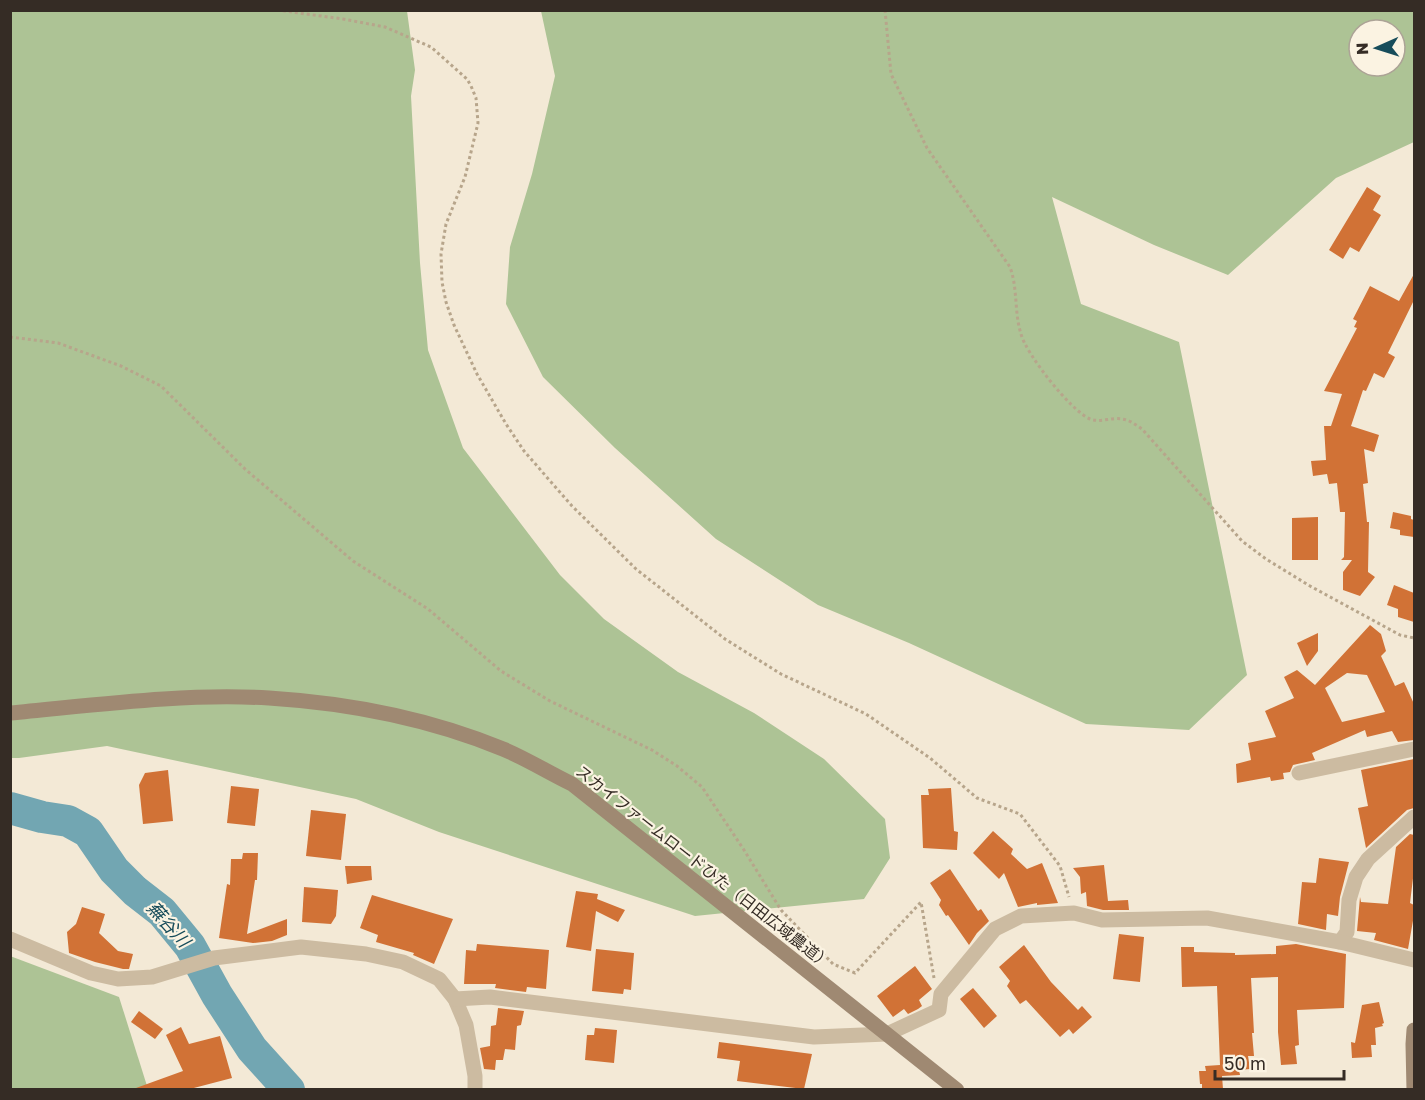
<svg xmlns="http://www.w3.org/2000/svg" width="1425" height="1100" viewBox="0 0 1425 1100" font-family="'Golos Text','Noto Sans JP',sans-serif">
	<style>
		.green { fill: #adc395; fill-rule: evenodd }
		.lines { fill: none; stroke-linecap: round; stroke-linejoin: round }
		.river { stroke: #72a6b2; stroke-width: 32 }
		.building { fill: #d17236; fill-rule: evenodd }
		.path { stroke: #b7a58b; stroke-width: 3; stroke-dasharray: 3 3; stroke-linecap: butt }
		.street { stroke: #ccbba1; stroke-width: 15 }
		.secondary { stroke: #9f8972; stroke-width: 15 }
		.labels { text-anchor: middle; dominant-baseline: central; stroke-width: 4.5; stroke-linejoin: round; paint-order: stroke }
		.street-label { font-size: 16px; fill: #352c25; stroke: #fbf3e2 }
		.water-label { font-size: 18px; font-style: italic; fill: #174c5a; stroke: #fbf3e2 }
	</style>
	<rect width="100%" height="100%" fill="#f3e9d6"/>
	<g class="green">
		<polygon points="10,11 407,11 415,70 411,96 420,263 428,350 463,448 560,575 604,619 678,672 754,713 824,759 885,819 890,858 864,899 695,916 439,832 356,799 107,746 19,758 11,758"/>
		<path d="M541,11H1414V142L1336,178L1228,275L1154,245L1052,197L1081,304L1179,342L1247,675L1189,730L1086,724L909,643L818,605L716,539L615,448L543,377L506,304L510,247L532,174L555,76ZM1359,30H1395V66H1359Z"/>
		<polygon points="10,956 119,997 148,1089 11,1089"/>
	</g>
	<g class="lines">
		<polyline class="river" points="10,808 42,817 68,821 88,832 114,870 135,891 162,912 190,946 217,995 252,1049 289,1090"/>
	</g>
	<g class="building">
		<polygon points="1367,187 1381,196 1373,210 1381,215 1359,252 1350,247 1343,259 1329,250"/>
		<polygon points="1414,274 1414,300 1388,353 1395,357 1384,378 1374,373 1366,391 1363,390 1351,426 1379,435 1374,452 1364,449 1368,483 1363,484 1367,522 1369,522 1368,572 1375,577 1360,596 1343,590 1343,572 1352,560 1341,560 1344,557 1345,512 1340,512 1337,483 1329,484 1327,474 1313,476 1311,461 1326,460 1324,426 1331,426 1342,394 1324,391 1357,328 1354,327 1357,321 1353,319 1370,286 1399,301"/>
		<polygon points="1393,512 1411,516 1411,519 1414,520 1414,537 1400,535 1400,530 1390,528"/>
		<polygon points="1318,517 1318,560 1292,560 1292,518"/>
		<polygon points="1394,585 1414,593 1414,622 1398,617 1398,609 1387,605"/>
		<path d="M1370,625L1381,634L1386,651L1381,656L1395,686L1404,682L1414,704V740L1398,742L1392,731L1367,737L1365,730L1312,753L1315,760L1293,765L1290,772L1283,773L1284,779L1271,781L1270,777L1237,783L1236,764L1251,760L1248,743L1276,737L1265,711L1294,698L1284,677L1297,670L1315,685ZM1347,673L1367,675L1385,712L1342,722L1325,688Z"/>
		<polygon points="1318,633 1318,651 1307,666 1297,643"/>
		<polygon points="1414,759 1414,808 1407,810 1366,848 1358,808 1368,806 1361,770"/>
		<polygon points="168,770 173,821 143,824 139,785 145,773"/>
		<polygon points="231,786 259,789 255,826 227,823"/>
		<polygon points="951,788 954,831 958,832 957,850 923,848 921,795 929,795 928,789"/>
		<polygon points="311,810 346,814 341,860 306,856"/>
		<polygon points="993,831 1013,849 1011,854 1027,869 1042,863 1058,903 1037,905 1037,903 1018,907 1004,873 999,879 973,853"/>
		<polygon points="1410,834 1414,835 1414,870 1410,903 1414,905 1414,915 1408,949 1374,940 1376,933 1357,931 1360,897 1361,902 1388,904 1396,847"/>
		<polygon points="243,853 258,853 257,880 255,880 247,934 287,919 287,935 272,941 253,943 219,938 227,884 230,885 231,859 242,859"/>
		<polygon points="1319,858 1349,862 1340,897 1338,916 1327,914 1326,930 1298,924 1302,882 1316,883"/>
		<polygon points="1104,865 1108,901 1128,900 1129,910 1103,910 1087,906 1086,892 1081,894 1080,877 1073,868"/>
		<polygon points="345,866 371,866 372,880 347,884"/>
		<polygon points="950,869 978,911 981,909 989,921 977,933 969,945 948,915 946,916 939,905 941,900 930,883"/>
		<polygon points="304,887 338,890 336,916 331,924 302,922"/>
		<polygon points="576,891 598,894 597,899 625,910 618,922 596,911 591,951 566,947"/>
		<polygon points="372,895 453,919 434,964 413,955 414,953 376,942 378,935 360,928"/>
		<polygon points="82,907 105,914 99,933 118,951 133,954 129,969 123,969 95,962 69,953 67,932 76,924"/>
		<polygon points="1119,934 1144,937 1140,982 1113,979"/>
		<polygon points="477,944 549,950 546,989 527,987 526,992 495,988 496,984 464,984 466,950 476,951"/>
		<polygon points="1296,944 1346,954 1344,1008 1297,1010 1299,1045 1295,1046 1297,1064 1281,1065 1278,1032 1278,977 1251,978 1254,1033 1252,1033 1254,1056 1248,1056 1250,1069 1239,1070 1240,1075 1222,1076 1223,1089 1202,1089 1202,1084 1200,1084 1199,1071 1206,1071 1205,1066 1220,1065 1217,986 1182,987 1181,947 1194,947 1194,952 1235,953 1235,955 1276,954 1276,946"/>
		<polygon points="1024,945 1051,982 1078,1010 1082,1006 1092,1017 1073,1034 1069,1029 1060,1037 1026,1000 1020,1004 1007,986 1010,981 999,967"/>
		<polygon points="596,949 634,953 631,990 624,989 623,994 592,991"/>
		<polygon points="915,966 932,989 919,1000 922,1006 918,1009 908,1014 904,1009 893,1017 877,996"/>
		<polygon points="973,988 997,1016 984,1028 960,999"/>
		<polygon points="1379,1002 1384,1023 1382,1024 1383,1026 1375,1028 1376,1045 1371,1045 1372,1057 1352,1058 1351,1042 1355,1043 1362,1005"/>
		<polygon points="498,1008 524,1011 521,1025 517,1026 515,1050 505,1049 503,1060 496,1060 495,1070 484,1069 480,1048 490,1046 491,1026 496,1025"/>
		<polygon points="139,1011 163,1029 155,1039 131,1022"/>
		<polygon points="181,1027 189,1044 220,1036 232,1078 190,1089 136,1089 136,1088 183,1071 166,1035"/>
		<polygon points="595,1028 617,1030 614,1063 585,1060 587,1035 594,1035"/>
		<polygon points="719,1042 812,1054 804,1089 737,1081 740,1061 717,1058"/>
	</g>
	<g class="lines">
		<g class="path">
			<polyline points="277,10 343,19 385,27 431,47 467,79 471,86 476,98 478,123 465,177 446,224 441,254 442,282 446,302 454,325 477,374 506,424 524,451 572,506 636,569 725,639 781,674 866,714 930,758 977,798 1020,814 1060,866 1069,897"/>
			<path d="M885,10L891,74L927,148L1010,267C1018,289 1014,312 1021,334C1026,354 1071,411 1090,419C1099,423 1112,417 1122,419C1130,420 1136,425 1142,429L1242,541L1266,559L1310,586L1400,635L1414,638"/>
			<polyline points="10,337 58,343 121,366 161,386 245,469 353,561 428,609 501,671 550,701 652,750 677,766 702,787 744,850 781,910 833,964 855,973 921,902 934,978"/>
		</g>
		<g class="street">
			<polyline points="1299,773 1414,749"/>
			<polyline points="10,939 91,973 118,979 152,977 214,958 301,947 366,954 403,962 439,979 455,999 466,1025 475,1076 475,1090"/>
			<polyline points="1340,942 1347,932 1349,900 1356,877 1368,859 1414,817"/>
			<polyline points="455,999 490,997 814,1037 887,1034 939,1010 941,994 995,929 1021,916 1074,913 1102,920 1207,918 1340,942 1414,960"/>
		</g>
		<g class="secondary">
			<path d="M10,713C96,705 183,693 269,698C348,703 430,719 503,749C527,759 549,773 572,784L957,1090"/>
			<polyline points="1414,1090 1413,1044 1414,1030"/>
		</g>
	</g>
	<g class="labels">
		<g class="street-label">
			<text transform="translate(704 867) rotate(38)">スカイファームロードひた（日田広域農道）</text>
		</g>
		<g class="water-label">
			<text transform="translate(169 924) rotate(48)">蕪谷川</text>
		</g>
	</g>
	<rect width="1425" height="1100" fill="none" stroke="#352c25" stroke-width="24"/>
	<g transform="translate(1377 48) rotate(267)"><circle r="28" fill="#fbf3e2" stroke="#aca396" stroke-width="1.5"/>
	<path d="M0-4.5L10 22L0 15L-10 22Z" fill="#174c5a"/>
	<text y="-9" font-size="16" font-weight="bold" text-anchor="middle" fill="#352c25">N</text>
	</g>
	<path d="M1215 1070v9h129v-9" fill="none" stroke="#352c25" stroke-width="3"/>
	<text x="1224" y="1070" font-size="18" fill="#352c25" stroke="#fbf3e2" stroke-width="4.5" paint-order="stroke">50 m</text>
</svg>
